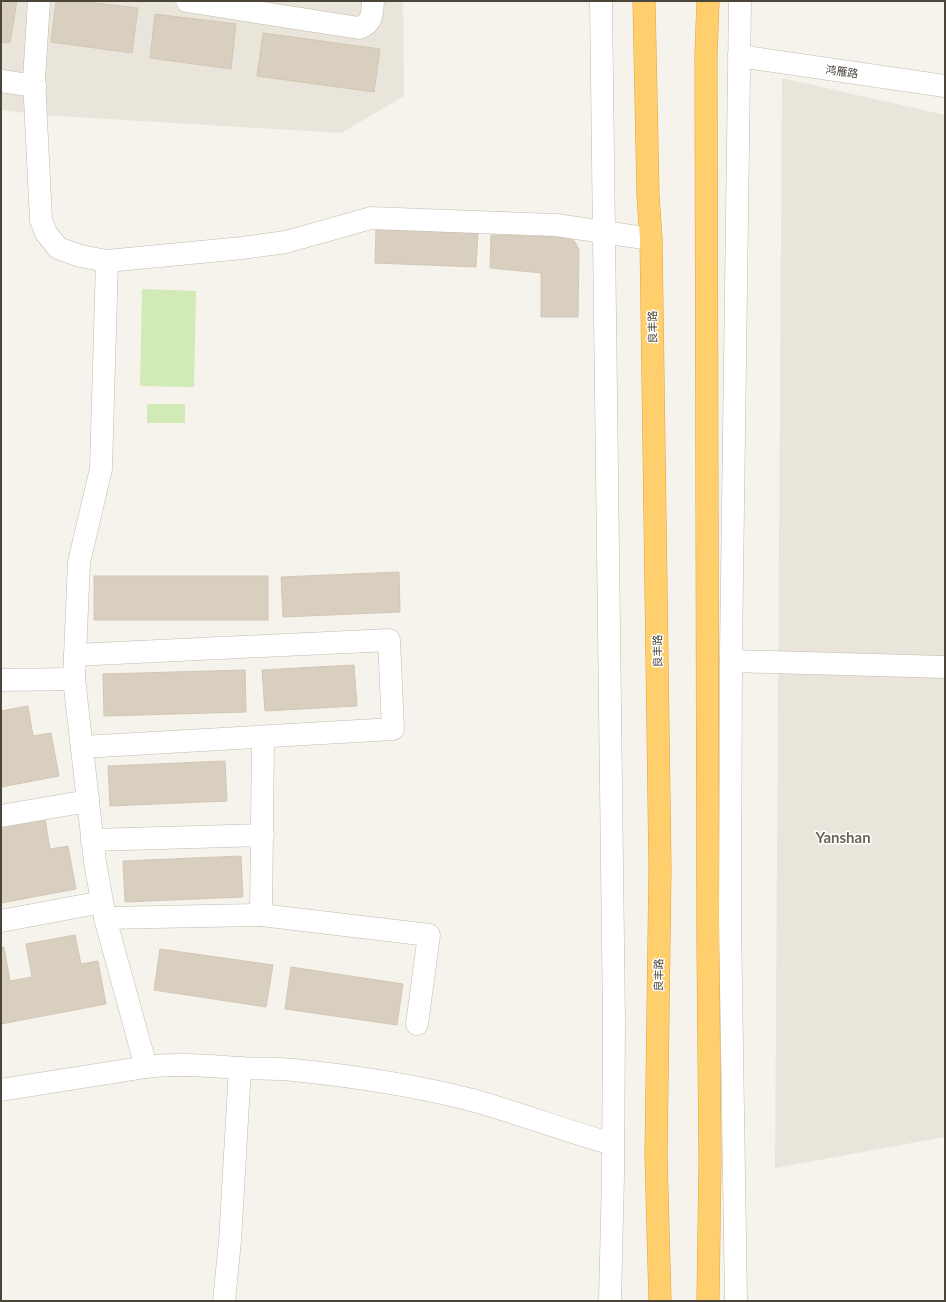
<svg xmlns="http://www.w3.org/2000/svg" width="946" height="1302" viewBox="0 0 946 1302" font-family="Lato,'Noto Sans SC',sans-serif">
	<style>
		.residential { fill: #eae5da }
		.green { fill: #d2eab5 }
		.building { fill: #d8cfc1; stroke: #d3c7b4 }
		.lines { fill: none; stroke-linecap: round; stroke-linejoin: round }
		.minor-casing { stroke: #c2bbae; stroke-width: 23 }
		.highway-casing { stroke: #e0a43c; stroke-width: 23 }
		.minor { stroke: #fff; stroke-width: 22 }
		.highway { stroke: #ffcf6e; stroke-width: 22 }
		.labels { text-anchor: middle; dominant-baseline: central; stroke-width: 3; stroke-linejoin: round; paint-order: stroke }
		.street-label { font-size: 11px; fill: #4b4439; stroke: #fff }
		.district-label { font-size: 15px; font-weight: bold; fill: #6e6250; stroke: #fff }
	</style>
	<rect width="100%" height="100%" fill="#f6f3ec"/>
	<g class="residential">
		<polygon points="1,1 403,1 404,96 341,133 41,115 1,110"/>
		<polygon points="782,78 945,115 945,1137 775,1168"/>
	</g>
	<g class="green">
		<polygon points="142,289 196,291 194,387 140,386"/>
		<rect x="147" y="404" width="38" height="19"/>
	</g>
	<g class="building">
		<polygon points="1,1 17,1 10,43 1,42"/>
		<polygon points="56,1 79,1 138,8 132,53 51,42"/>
		<polygon points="155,14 236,24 231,69 150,58"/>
		<polygon points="263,33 380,49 374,92 257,76"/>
		<polygon points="376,229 478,233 476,267 375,263"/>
		<polygon points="491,235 569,237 575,242 579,250 578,317 541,317 541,273 490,268"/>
		<polygon points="399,572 400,612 283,617 281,577"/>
		<rect x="94" y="576" width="174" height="44"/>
		<polygon points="354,665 357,706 265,711 262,670"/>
		<polygon points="245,670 246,712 104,716 103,674"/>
		<polygon points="28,706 33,736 51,733 59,776 1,787 1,711"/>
		<polygon points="225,761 227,801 110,806 108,766"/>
		<polygon points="45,819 50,849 68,846 76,889 1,903 1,827"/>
		<polygon points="241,856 243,897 125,902 123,861"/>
		<polygon points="75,935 81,964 98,961 106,1004 1,1024 1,948 4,947 10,981 32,977 26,944"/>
		<polygon points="160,949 273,965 266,1007 154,990"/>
		<polygon points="291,967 403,984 397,1025 285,1009"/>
	</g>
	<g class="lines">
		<g class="minor-casing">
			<g id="minor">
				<polyline points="39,1 34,79 41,220 46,233 58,248 80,256 107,261 242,248 286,242 371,218 556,225 651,239"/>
				<path d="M187,1L359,28C373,23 372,14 373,1"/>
				<polyline points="601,1 614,1021 613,1176 610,1301"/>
				<polyline points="739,56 945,86"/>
				<polyline points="1,81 35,86"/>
				<polyline points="107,261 101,469 79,562 74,679 95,862 105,918 146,1067"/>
				<polyline points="75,655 389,640 393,729 82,747"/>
				<polyline points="731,661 945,667"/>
				<polyline points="1,680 74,679"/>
				<polyline points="263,737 261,915 429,935 417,1024"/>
				<polyline points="1,816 88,801"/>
				<polyline points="92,840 263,835"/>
				<polyline points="105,918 261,915"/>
				<polyline points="1,921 102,902"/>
				<path d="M1,1090L146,1067C177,1063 208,1066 239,1068C257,1069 275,1068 293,1070C353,1076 413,1085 472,1100C519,1113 565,1131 613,1144"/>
				<polyline points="224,1301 230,1241 240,1068"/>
				<polyline points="736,1301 730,922 731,651 740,1"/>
			</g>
		</g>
		<g class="highway-casing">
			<g id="highway">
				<polyline points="644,1 648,195 651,239 660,869 656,1156 660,1301"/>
				<polyline points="708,1301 710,1162 708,945 706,55 708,1"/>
			</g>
		</g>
		<use href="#minor" class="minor"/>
		<use href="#highway" class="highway"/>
	</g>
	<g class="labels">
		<g class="street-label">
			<text transform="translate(842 71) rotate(8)">鸿雁路</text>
			<text transform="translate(652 327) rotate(-91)">良丰路</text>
			<text transform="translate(657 651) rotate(-91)">良丰路</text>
			<text transform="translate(658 975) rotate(-89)">良丰路</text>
		</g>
		<g class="district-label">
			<text x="843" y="837">Yanshan</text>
		</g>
	</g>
	<rect width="946" height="1302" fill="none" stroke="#4b4439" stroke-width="4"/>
</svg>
